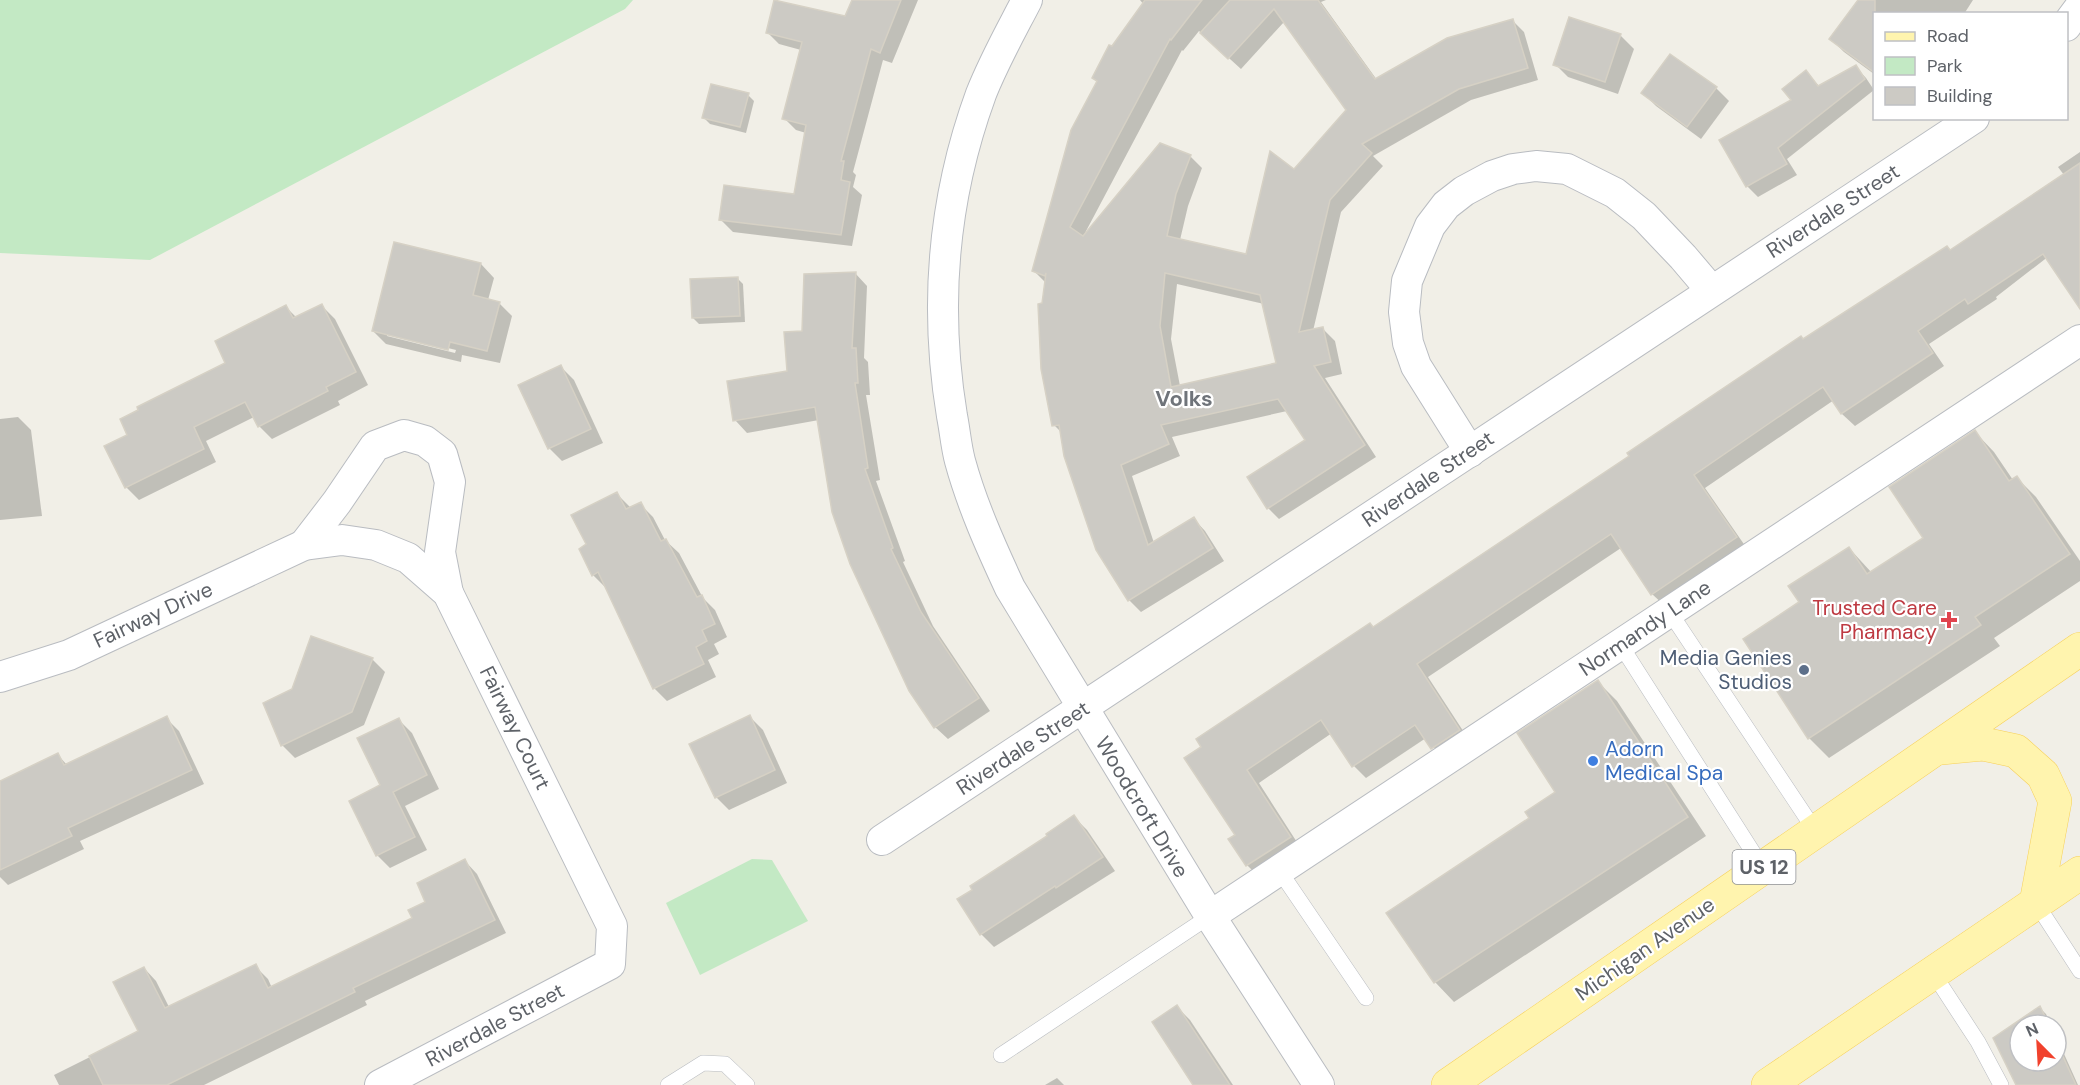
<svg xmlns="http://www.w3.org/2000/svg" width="2080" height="1085" viewBox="0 0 2080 1085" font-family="'DM Sans',sans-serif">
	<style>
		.green { fill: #c3e9c4 }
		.shadow { fill: #0003; fill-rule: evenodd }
		.building { fill: #cccac4; stroke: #d6d1c5; stroke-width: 1.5; fill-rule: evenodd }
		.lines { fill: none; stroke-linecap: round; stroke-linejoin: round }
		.lane-casing { stroke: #b9bcc1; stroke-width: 16 }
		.street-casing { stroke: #b9bcc1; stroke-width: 32 }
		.primary-casing { stroke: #f7d059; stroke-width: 34 }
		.lane { stroke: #fff; stroke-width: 15 }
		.street { stroke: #fff; stroke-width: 30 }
		.primary { stroke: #fff4ae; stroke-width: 33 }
		.health-dot { fill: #e0444e; stroke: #fff; stroke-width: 2 }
		.service-dot { fill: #5c6f8a; stroke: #fff; stroke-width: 2 }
		.shop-dot { fill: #3f7fe0; stroke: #fff; stroke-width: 2 }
		.labels { text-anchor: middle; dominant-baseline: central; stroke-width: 4.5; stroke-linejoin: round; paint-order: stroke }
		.shield { fill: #fff; stroke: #8e9195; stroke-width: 1.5 }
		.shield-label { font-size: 20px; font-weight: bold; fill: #5e6268 }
		.street-label { font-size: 21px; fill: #5e6268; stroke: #fff }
		.health-label { font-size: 21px; fill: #be3a42; stroke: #fff; text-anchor: end }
		.service-label { font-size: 21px; fill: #4e5e75; stroke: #fff; text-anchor: end }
		.shop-label { font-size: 21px; fill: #366cbe; stroke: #fff; text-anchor: start }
		.neighbourhood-label { font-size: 22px; font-weight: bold; fill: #6f747a; stroke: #fff }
	</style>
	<rect width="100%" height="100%" fill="#f1efe7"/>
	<g class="green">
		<polygon points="0,0 633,0 625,9 150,260 0,253"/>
		<polygon points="752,859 772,860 808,921 700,975 666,903"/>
	</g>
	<g class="shadow">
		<polygon points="853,0 918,0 892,63 883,60 853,172 856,175 853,187 862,195 852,246 733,232 721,220 795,196 806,133 796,130 784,118 801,50 779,44 767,32 846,18"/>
		<path d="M1140,0H1326L1321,2L1377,80L1512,20L1524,32L1538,80L1471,100L1373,156L1383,166L1341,212L1313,331L1323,329L1335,341L1342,374L1325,378L1376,457L1279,519L1268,508L1307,440L1287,411L1172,437L1180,456L1132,476L1154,543L1194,519L1205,531L1224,561L1141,612L1129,600L1062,433L1054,425L1043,305L1046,283L1034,271L1098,82L1112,48L1144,5ZM1284,22L1348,110L1295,171L1247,256L1180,240L1188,206L1202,168L1190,156L1085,233L1182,50L1183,51L1199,31L1241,69ZM1177,284L1264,304L1277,364L1180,386L1171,339Z"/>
		<polygon points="1860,0 1973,0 1964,14 1874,14 1874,74 1844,52 1831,39"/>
		<polygon points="1570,19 1621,36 1634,49 1618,94 1568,77 1555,64"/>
		<polygon points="1856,67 1866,78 1874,90 1787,159 1797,175 1758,197 1747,186 1721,140 1793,101 1806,72 1820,87"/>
		<polygon points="1716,88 1729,101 1701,139 1656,106 1643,93"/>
		<polygon points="748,95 754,101 746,133 710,124 704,118"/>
		<polygon points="2080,152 2080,232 1996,297 1997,299 1929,344 1944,366 1855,426 1842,414 1834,400 1705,488 1748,550 1665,606 1652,594 1621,548 1428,677 1471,743 1445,760 1426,738 1366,778 1354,766 1332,733 1259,783 1302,850 1259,877 1247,865 1237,835 1186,759 1373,629 1803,340 1951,251 2064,175 2058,167"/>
		<path d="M395,244L481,264L494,278L488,300L499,303L512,316L500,363L462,355L461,362L386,344L373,331ZM387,333L456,350L455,353L387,336Z"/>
		<polygon points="855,273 867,286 864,358 868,362 870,395 866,395 880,480 876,481 905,561 903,562 933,626 990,711 948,739 935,727 819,420 747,433 735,420 789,372 803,332"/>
		<polygon points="737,278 743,284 745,322 699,324 693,318"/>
		<polygon points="322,306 335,319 368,385 338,401 340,405 272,439 259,426 254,417 206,441 216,462 139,500 126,487 106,447 129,435 228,363 286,307 297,318"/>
		<polygon points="561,367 574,380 603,443 562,461 549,448"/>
		<polygon points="18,417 31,430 42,516 0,520 0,419"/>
		<polygon points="1975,432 1994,452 2013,480 2017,478 2036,497 2080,561 2080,581 1994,638 2000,646 1829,758 1809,738 1802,603 1849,548 1872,573 1925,538"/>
		<polygon points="617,494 631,508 640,504 653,517 665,540 679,553 703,598 715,610 727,637 714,644 719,654 708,660 716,677 667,701 654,688 606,588 593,575 588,545"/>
		<polygon points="372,659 385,672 364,725 295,758 282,745"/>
		<polygon points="1598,682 1617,701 1706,836 1454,1002 1435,982 1531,818 1557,792"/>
		<polygon points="750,717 763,730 787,783 729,810 716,797"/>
		<polygon points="166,718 179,731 204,784 80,841 84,849 8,885 0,877 0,783 58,755 67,765"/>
		<polygon points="399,720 412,733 439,789 405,806 427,850 390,868 377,855 351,801 382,786"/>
		<polygon points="1074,817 1087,830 1115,871 994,947 981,934 974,890"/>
		<polygon points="465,861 477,874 506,933 365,1001 367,1005 204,1085 59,1085 54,1075 140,1032 144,968 156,981 169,1007 255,966 268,979 272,988 414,919"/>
		<polygon points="1177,1007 1190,1020 1233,1085 1195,1085"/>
		<polygon points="2040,1008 2046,1014 2051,1025 2020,1025 2020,1061 2056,1061 2056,1036 2078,1085 2017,1085 1995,1038"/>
		<polygon points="1057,1078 1064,1085 1045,1085"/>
	</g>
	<g class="building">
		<polygon points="774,0 845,16 852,0 901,0 880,53 871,49 841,161 844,161 841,180 850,182 841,235 719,220 724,185 794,194 806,125 782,119 802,42 766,33"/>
		<path d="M1145,0H1202L1171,40L1170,39L1070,227L1083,236L1160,143L1191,155L1176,194L1167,236L1246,254L1270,151L1294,169L1346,110L1274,9L1228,59L1200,33L1230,0H1318L1375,79L1447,38L1513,19L1528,68L1459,89L1362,144L1372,153L1330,200L1299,332L1323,327L1331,362L1314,366L1365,445L1267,509L1247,477L1305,440L1278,399L1161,425L1169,444L1121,465L1148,545L1194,517L1213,548L1128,601L1096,550L1064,456L1059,425L1052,426L1041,369L1038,304L1042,303L1046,273L1045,276L1032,271L1071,130L1097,81L1092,78L1109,45L1112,46ZM1165,273L1260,295L1276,363L1171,387L1160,326Z"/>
		<polygon points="1858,0 1875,0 1875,73 1829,39"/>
		<polygon points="1569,17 1621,34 1605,82 1553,65"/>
		<polygon points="1670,54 1717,87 1687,127 1641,93"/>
		<polygon points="1856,65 1865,79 1778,148 1787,164 1746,187 1719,140 1791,100 1782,89 1806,70 1818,86"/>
		<polygon points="711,84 749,93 740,127 702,118"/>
		<polygon points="2080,163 2080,309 2043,254 1968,304 1965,299 1918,331 1933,353 1841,414 1823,387 1774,420 1694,475 1737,537 1651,595 1611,534 1417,664 1460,730 1431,749 1415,725 1352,767 1321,720 1247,770 1291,837 1246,866 1228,839 1235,835 1184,758 1201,747 1196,739 1370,623 1373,627 1629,456 1627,453 1801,336 1803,339 1947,246 1950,250"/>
		<polygon points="394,242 481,263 473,295 500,302 487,351 450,342 448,350 372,331"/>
		<polygon points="856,272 852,348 856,348 858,383 855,383 868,468 865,469 893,548 891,549 921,612 979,698 934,728 909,691 850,564 832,512 815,407 733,421 727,381 787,371 784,332 802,331 804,274"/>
		<polygon points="738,277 740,316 692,318 690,279"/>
		<polygon points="322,304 356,372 326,387 328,391 258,427 245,402 194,427 204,449 125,488 104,446 127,435 120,419 138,410 137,407 225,363 215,341 286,305 293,318"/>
		<polygon points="561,365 591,429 548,449 518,385"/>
		<polygon points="1975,430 2009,481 2017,476 2070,554 1975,617 1981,625 1808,739 1743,639 1799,602 1788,586 1849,547 1867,574 1923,538 1889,487"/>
		<polygon points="617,492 626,509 641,502 661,541 666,539 697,597 702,595 715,624 702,630 707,641 696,647 704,664 653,689 598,572 592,576 579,549 586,544 571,515"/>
		<polygon points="311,636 373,658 352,712 281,746 263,703 292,689"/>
		<polygon points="1598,680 1688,817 1434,983 1386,913 1529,818 1525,812 1555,792 1517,733"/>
		<polygon points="750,715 775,770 715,798 689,744"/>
		<polygon points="167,716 192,770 68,828 72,836 0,870 0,781 58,753 64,765"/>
		<polygon points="399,718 427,775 393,792 415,837 376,856 349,801 380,785 357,738"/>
		<polygon points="1074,815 1103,857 1056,888 1055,886 980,935 957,899 972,890 970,886 1047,836 1046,834"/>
		<polygon points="465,859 495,920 353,988 355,992 167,1085 103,1085 89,1056 138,1031 113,982 144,967 165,1008 256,964 268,988 412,918 408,910 425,902 417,883"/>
		<polygon points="1177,1005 1230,1085 1193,1085 1152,1022"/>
		<polygon points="2040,1006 2049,1025 2020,1025 2020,1061 2056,1061 2056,1041 2076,1085 2016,1085 1993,1038"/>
	</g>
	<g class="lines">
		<g class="lane-casing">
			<g id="lane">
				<polyline points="1669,611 1816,832"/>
				<polyline points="1620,644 1763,868"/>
				<polyline points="1279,870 1366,998"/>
				<polyline points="2036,903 2080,971"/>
				<polyline points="1933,973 1978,1042 2001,1085"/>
				<polyline points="1001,1055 1210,916"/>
				<polyline points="668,1085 703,1063 725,1064 747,1085"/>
			</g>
		</g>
		<g class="street-casing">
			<g id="street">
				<path d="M1027,0C1011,31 994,61 981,94C943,198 934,307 952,416C955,431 956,446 960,461C972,505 991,547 1010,588L1210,916L1319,1085"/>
				<polyline points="2066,26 2080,7"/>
				<polyline points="1470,452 1416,366 1408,343 1404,312 1407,281 1430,226 1446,205 1464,191 1492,176 1513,169 1536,166 1567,169 1615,193 1644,216 1683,257 1711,290"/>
				<polyline points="304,545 337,502 375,446 404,435 425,441 442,454 450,482 440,552 448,593"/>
				<polyline points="0,677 69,655 304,545 342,540 376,545 408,558 448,593 612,926 610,964 380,1085"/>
				<path d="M882,840C1247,601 1609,357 1974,118"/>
				<polyline points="1210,916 2080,340"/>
			</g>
		</g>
		<g class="primary-casing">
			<g id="primary">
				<polyline points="1941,748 1983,744 2016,751 2043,775 2055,801 2036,903"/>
				<polyline points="1448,1085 2080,649"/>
				<polyline points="1768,1085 2080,873"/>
			</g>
		</g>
		<use href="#lane" class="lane"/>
		<use href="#street" class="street"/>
		<use href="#primary" class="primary"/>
	</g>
	<path class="health-dot" d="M1946 611h6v6h6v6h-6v6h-6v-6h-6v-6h6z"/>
	<circle class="service-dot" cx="1804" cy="670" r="6"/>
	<circle class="shop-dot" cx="1593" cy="761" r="6"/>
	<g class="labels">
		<rect class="shield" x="1732.5" y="850" width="63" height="34" rx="4.5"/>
		<g class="shield-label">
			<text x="1764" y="867">US 12</text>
		</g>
		<g class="street-label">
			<text transform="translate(1833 211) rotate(-33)">Riverdale Street</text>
			<text transform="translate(1428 479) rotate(-34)">Riverdale Street</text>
			<text transform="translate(153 615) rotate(-25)">Fairway Drive</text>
			<text transform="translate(1645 628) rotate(-34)">Normandy Lane</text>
			<text transform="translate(515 728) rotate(64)">Fairway Court</text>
			<text transform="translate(1023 748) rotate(-33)">Riverdale Street</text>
			<text transform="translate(1142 807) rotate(59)">Woodcroft Drive</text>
			<text transform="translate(1645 949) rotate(-35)">Michigan Avenue</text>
			<text transform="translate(495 1025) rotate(-28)">Riverdale Street</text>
		</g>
		<g class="health-label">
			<text x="1937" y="608">Trusted Care<tspan x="1937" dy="24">Pharmacy</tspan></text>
		</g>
		<g class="service-label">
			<text x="1792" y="658">Media Genies<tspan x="1792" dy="24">Studios</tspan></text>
		</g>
		<g class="shop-label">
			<text x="1605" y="749">Adorn<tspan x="1605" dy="24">Medical Spa</tspan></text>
		</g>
		<g class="neighbourhood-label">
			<text x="1184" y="398">Volks</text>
		</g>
	</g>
	<rect x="1873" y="12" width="195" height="108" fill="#ffffff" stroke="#bfc0c3" stroke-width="1.5"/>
	<rect x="1885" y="32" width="30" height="9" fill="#fff4ae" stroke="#bfc0c3" stroke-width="1.5"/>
	<text x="1927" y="42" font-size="18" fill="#5e6268">Road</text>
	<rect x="1885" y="57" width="30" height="18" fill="#c3e9c4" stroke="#bfc0c3" stroke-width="1.5"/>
	<text x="1927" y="72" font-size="18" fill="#5e6268">Park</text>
	<rect x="1885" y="87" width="30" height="18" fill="#cccac4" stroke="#bfc0c3" stroke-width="1.5"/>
	<text x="1927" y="102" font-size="18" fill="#5e6268">Building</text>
	<g transform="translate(2038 1043) rotate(336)"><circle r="28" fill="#ffffff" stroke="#bfc0c3" stroke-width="1.5"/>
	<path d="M0-4.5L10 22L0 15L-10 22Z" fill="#f1422d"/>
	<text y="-9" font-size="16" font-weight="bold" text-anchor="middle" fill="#5e6268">N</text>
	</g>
</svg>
